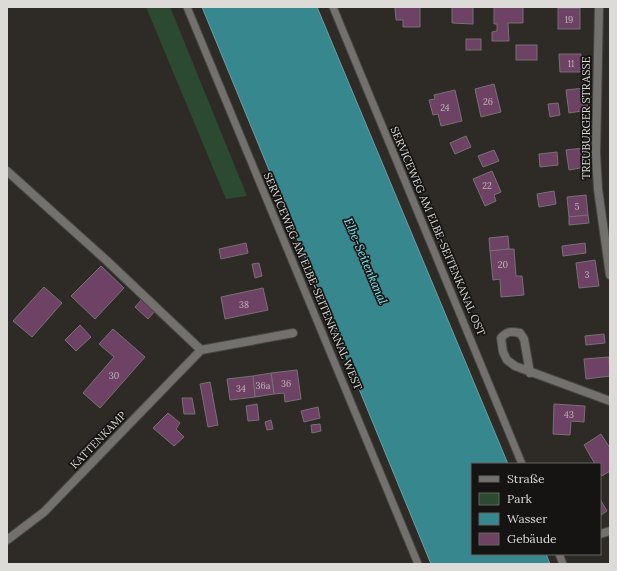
<svg xmlns="http://www.w3.org/2000/svg" width="617" height="571" viewBox="0 0 617 571" font-family="Lora,serif">
	<style>
		.green { fill: #2c4931 }
		.water { fill: #37878f; stroke: #69a0a5 }
		.building { fill: #6e4264; stroke: #777175 }
		.lines { fill: none; stroke-linecap: round; stroke-linejoin: round }
		.service-casing { stroke: #4a4742; stroke-width: 9 }
		.minor-casing { stroke: #4a4742; stroke-width: 10 }
		.service { stroke: #73716e; stroke-width: 7 }
		.minor { stroke: #73716e; stroke-width: 8 }
		.labels { text-anchor: middle; dominant-baseline: central; stroke-width: 3.5; stroke-linejoin: round; paint-order: stroke }
		.number-label { font-size: 9px; fill: #c1b5bb }
		.street-label { font-size: 11px; fill: #dddbd8; stroke: #151412 }
		.water-label { font-size: 12px; font-style: italic; fill: #79effb; stroke: #151412 }
	</style>
	<rect width="100%" height="100%" fill="#2e2b26"/>
	<polygon class="green" points="146,7 170,7 247,196 226,199"/>
	<polygon class="water" points="202,7 317,7 508,464 472,464 472,554 546,554 550,564 431,564"/>
	<g class="building">
		<polygon points="395,7 420,7 420,27 403,27 403,20 396,20"/>
		<polygon points="452,7 473,7 473,24 452,23"/>
		<polygon points="494,7 523,7 523,23 508,23 509,41 492,41 492,32 497,31 497,24 494,24"/>
		<rect x="558" y="8" width="22" height="21"/>
		<rect x="466" y="39" width="15" height="11"/>
		<rect x="516" y="45" width="21" height="15"/>
		<polygon points="559,54 581,54 582,72 560,72"/>
		<polygon points="494,84 501,112 481,117 475,89"/>
		<polygon points="585,88 588,110 569,113 566,90"/>
		<polygon points="455,90 462,121 441,126 438,114 433,115 429,100 435,99 434,95"/>
		<polygon points="558,103 560,115 550,117 548,104"/>
		<polygon points="466,136 471,147 455,154 450,143"/>
		<polygon points="584,148 586,167 569,170 566,150"/>
		<polygon points="494,150 499,161 483,167 478,156"/>
		<polygon points="557,152 558,165 540,167 539,154"/>
		<polygon points="492,171 501,192 494,195 496,201 485,206 473,179"/>
		<polygon points="554,191 556,204 539,207 537,194"/>
		<polygon points="586,195 588,215 569,217 567,197"/>
		<polygon points="588,215 589,223 569,225 569,217"/>
		<polygon points="508,236 509,249 490,251 489,238"/>
		<polygon points="246,243 248,253 221,259 219,249"/>
		<polygon points="585,243 586,253 563,256 562,246"/>
		<polygon points="509,249 514,249 516,276 522,276 524,295 501,297 500,279 493,280 490,251"/>
		<polygon points="595,260 599,286 579,288 576,263"/>
		<polygon points="259,263 262,276 255,278 252,264"/>
		<polygon points="101,266 124,288 95,319 71,296"/>
		<polygon points="44,287 62,303 32,337 13,321"/>
		<polygon points="263,288 268,310 225,319 221,297"/>
		<polygon points="142,299 155,311 148,319 135,307"/>
		<polygon points="80,325 91,337 76,351 65,340"/>
		<polygon points="113,329 145,357 100,408 83,393 114,357 99,344"/>
		<polygon points="604,334 605,343 586,345 585,336"/>
		<polygon points="609,357 610,376 586,379 584,359"/>
		<polygon points="297,370 301,399 285,402 284,393 274,394 271,373"/>
		<polygon points="271,373 274,394 255,397 253,376"/>
		<polygon points="253,376 255,397 230,400 227,379"/>
		<polygon points="210,382 218,425 208,427 200,384"/>
		<polygon points="182,398 192,398 195,414 184,414"/>
		<polygon points="257,404 259,420 248,421 246,406"/>
		<polygon points="554,404 585,406 584,422 571,421 570,435 553,434"/>
		<polygon points="318,407 320,418 304,422 301,411"/>
		<polygon points="168,413 180,423 176,429 184,437 174,446 153,428"/>
		<polygon points="271,420 273,429 267,430 265,422"/>
		<polygon points="320,424 321,431 312,433 311,425"/>
		<polygon points="601,434 610,448 610,471 602,476 600,472 600,464 595,464 584,445"/>
		<polygon points="600,499 607,511 601,515 600,514"/>
	</g>
	<g class="lines">
		<g class="service-casing">
			<g id="service">
				<polyline points="187,7 418,564"/>
				<polyline points="333,7 522,464"/>
				<polyline points="559,554 563,564"/>
			</g>
		</g>
		<g class="minor-casing">
			<g id="minor">
				<polyline points="599,7 596,153 598,189 610,275"/>
				<polyline points="7,171 106,260 201,350"/>
				<path d="M530,373L524,339L520,333C511,331 507,331 501,338L503,352L507,360L515,366L610,401"/>
				<polyline points="600,534 610,531"/>
				<polyline points="7,540 44,512 201,350 293,333"/>
			</g>
		</g>
		<use href="#service" class="service"/>
		<use href="#minor" class="minor"/>
	</g>
	<g class="labels">
		<g class="number-label">
			<text x="569" y="19">19</text>
			<text x="571" y="63">11</text>
			<text x="488" y="101">26</text>
			<text x="445" y="107">24</text>
			<text x="487" y="185">22</text>
			<text x="577" y="206">5</text>
			<text x="503" y="264">20</text>
			<text x="587" y="274">3</text>
			<text x="244" y="304">38</text>
			<text x="114" y="375">30</text>
			<text x="286" y="383">36</text>
			<text x="263" y="385">36a</text>
			<text x="241" y="388">34</text>
			<text x="569" y="414">43</text>
		</g>
		<g class="street-label">
			<text transform="translate(586 118) rotate(-90)">TREUBURGER STRASSE</text>
			<text transform="translate(438 231) rotate(67)">SERVICEWEG AM ELBE-SEITENKANAL OST</text>
			<text transform="translate(313 281) rotate(67)">SERVICEWEG AM ELBE-SEITENKANAL WEST</text>
			<text transform="translate(98 440) rotate(-46)">KATTENKAMP</text>
		</g>
		<g class="water-label">
			<text transform="translate(366 261) rotate(67)">Elbe-Seitenkanal</text>
		</g>
	</g>
	<rect width="617" height="571" fill="none" stroke="#dddbd8" stroke-width="16"/>
	<rect x="471" y="463" width="130" height="92" fill="#151412" stroke="#656461"/>
	<rect x="479" y="476" width="20" height="6" fill="#73716e" stroke="#656461"/>
	<text x="507" y="483" font-size="12" fill="#dddbd8">Straße</text>
	<rect x="479" y="493" width="20" height="12" fill="#2c4931" stroke="#656461"/>
	<text x="507" y="503" font-size="12" fill="#dddbd8">Park</text>
	<rect x="479" y="513" width="20" height="12" fill="#37878f" stroke="#656461"/>
	<text x="507" y="523" font-size="12" fill="#dddbd8">Wasser</text>
	<rect x="479" y="533" width="20" height="12" fill="#6e4264" stroke="#656461"/>
	<text x="507" y="543" font-size="12" fill="#dddbd8">Gebäude</text>
</svg>
